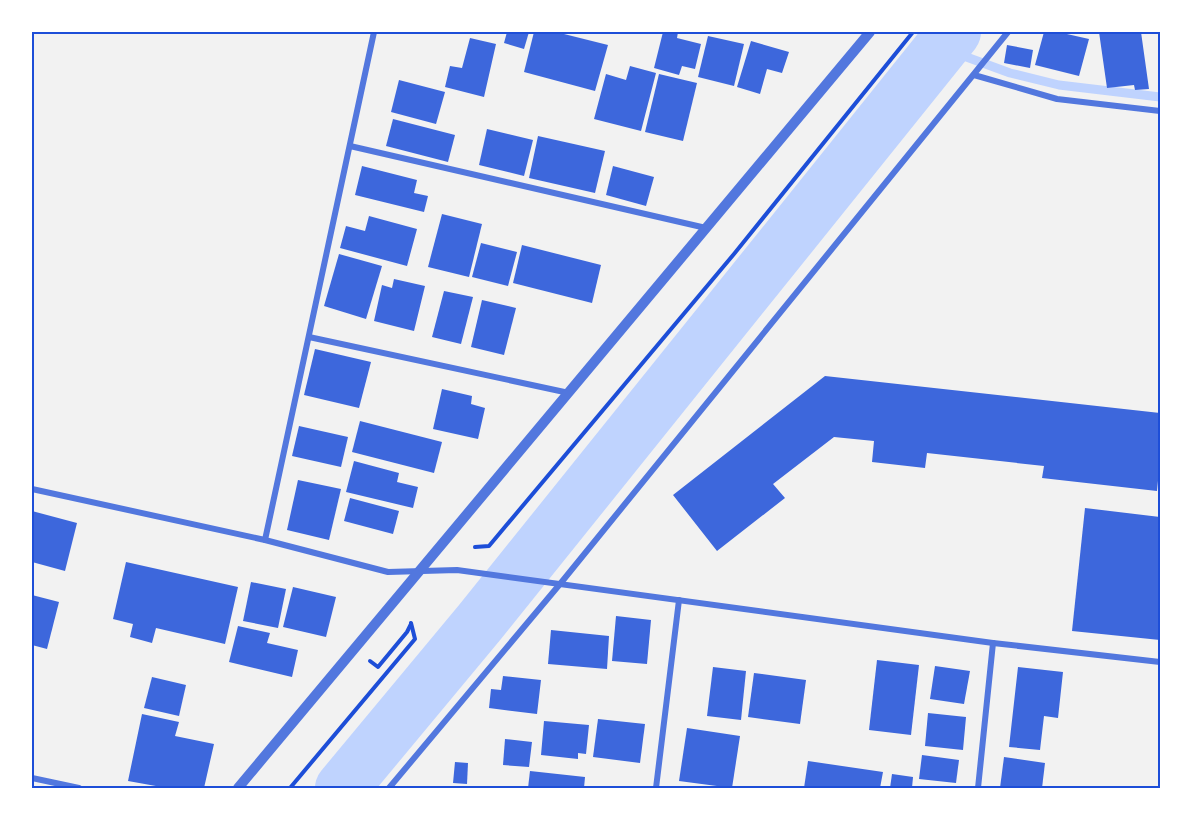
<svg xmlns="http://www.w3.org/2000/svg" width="1192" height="820" viewBox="0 0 1192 820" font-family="Inter,sans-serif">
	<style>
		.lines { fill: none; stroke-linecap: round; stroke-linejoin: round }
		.stream { stroke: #bfd3fe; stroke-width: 9 }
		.river { stroke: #bfd3fe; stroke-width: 54 }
		.building { fill: #3d67dc }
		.path { stroke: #1d4ed8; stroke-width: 4 }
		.minor { stroke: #5277de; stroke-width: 6 }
		.tertiary { stroke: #5277de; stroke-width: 10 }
		.neatline { fill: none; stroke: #1d4ed8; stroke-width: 2 }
	</style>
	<rect width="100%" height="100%" fill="#f2f2f2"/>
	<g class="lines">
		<polyline class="stream" points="942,48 1010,73 1059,85 1160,97"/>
		<polyline class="river" points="342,788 480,622 954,32"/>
	</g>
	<g class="building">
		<polygon points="507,32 529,32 524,49 504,43"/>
		<polygon points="534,32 556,32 608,45 595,91 524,72"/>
		<polygon points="663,32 678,32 677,38 701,44 695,69 682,66 679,75 654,68"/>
		<polygon points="1044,32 1058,32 1089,39 1079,76 1035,65"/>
		<polygon points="1099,32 1141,32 1149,89 1135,90 1134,85 1107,88"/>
		<polygon points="708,36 744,44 734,86 698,77"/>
		<polygon points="470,38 496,44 484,97 445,87 450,66 462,68"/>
		<polygon points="751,41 789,52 782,73 767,69 760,94 737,87"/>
		<polygon points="1007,45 1033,50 1030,68 1004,63"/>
		<polygon points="630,66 656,73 641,131 594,119 606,74 626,80"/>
		<polygon points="659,74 697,83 683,141 645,132"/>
		<polygon points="399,80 445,92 436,124 391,112"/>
		<polygon points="393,119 455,135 448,162 386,146"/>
		<polygon points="487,129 533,140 524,176 479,165"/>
		<polygon points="538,136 605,151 595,193 529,178"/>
		<polygon points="362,166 417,180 414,193 428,196 424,212 355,195"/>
		<polygon points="613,166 654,177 646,206 606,195"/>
		<polygon points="442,214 482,224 469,277 428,267"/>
		<polygon points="369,216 417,229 407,266 340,248 346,226 365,231"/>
		<polygon points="481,243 517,252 508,286 472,277"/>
		<polygon points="522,245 601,265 592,303 513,283"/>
		<polygon points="339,254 382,266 366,319 324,306"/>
		<polygon points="394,279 425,286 414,331 374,321 382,285 392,288"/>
		<polygon points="444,291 473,297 461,344 432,337"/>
		<polygon points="482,300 516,308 504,355 471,347"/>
		<polygon points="315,349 371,362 359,408 304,395"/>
		<polygon points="825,376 1160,413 1160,460 1157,491 1042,478 1044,466 927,453 925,468 872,462 874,441 834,437 773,484 785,498 717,551 673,495"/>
		<polygon points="442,389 472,396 471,404 485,408 478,439 433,429"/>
		<polygon points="360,421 442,442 434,473 352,452"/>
		<polygon points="299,426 348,437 341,467 292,456"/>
		<polygon points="354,461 399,473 397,482 418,487 413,508 346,492"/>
		<polygon points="298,480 341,489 329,540 287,530"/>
		<polygon points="350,498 399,511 393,534 344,521"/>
		<polygon points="1085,508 1160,517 1160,640 1072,631"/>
		<polygon points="32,511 77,523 65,571 32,562"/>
		<polygon points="126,562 238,587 225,644 156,628 152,643 130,637 133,624 113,619"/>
		<polygon points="251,582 286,589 278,628 243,621"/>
		<polygon points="293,587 336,597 326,637 283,627"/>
		<polygon points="32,595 59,602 47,649 32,645"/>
		<polygon points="616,616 651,620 647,664 612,661"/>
		<polygon points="238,626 270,633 267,643 298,650 292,677 229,662"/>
		<polygon points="551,630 609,636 607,669 548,664"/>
		<polygon points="877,660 919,665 911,735 869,730"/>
		<polygon points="935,666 970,671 964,704 930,699"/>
		<polygon points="713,667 746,671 741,720 707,716"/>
		<polygon points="1018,667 1063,672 1058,718 1044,716 1040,750 1009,747"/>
		<polygon points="754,673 806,680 800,724 748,717"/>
		<polygon points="503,676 541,680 537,714 489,708 491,689 501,690"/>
		<polygon points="152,677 186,685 179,716 144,708"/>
		<polygon points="928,713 966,717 963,750 925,746"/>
		<polygon points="142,714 179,722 175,736 214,744 204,788 167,788 128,781"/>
		<polygon points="598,719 645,724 640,763 593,757"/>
		<polygon points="544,721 589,725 586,754 578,753 578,759 541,755"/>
		<polygon points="687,728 740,736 732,788 679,781"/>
		<polygon points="505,739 532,742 529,767 503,765"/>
		<polygon points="922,755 959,760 956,783 919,779"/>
		<polygon points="1004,757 1045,763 1042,788 1000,788"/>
		<polygon points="808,761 883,772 880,788 804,788"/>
		<polygon points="455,762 468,763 467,784 453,783"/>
		<polygon points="530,771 585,777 584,788 528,788"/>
		<polygon points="892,774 913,777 912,788 890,788"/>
	</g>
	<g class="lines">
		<g class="path">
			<polyline points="475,547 489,546 734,254 913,32"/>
			<polyline points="370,661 378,667 407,632 411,624"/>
			<polyline points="290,788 415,639 411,623"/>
		</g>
		<g class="minor">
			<polyline points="974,75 1057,99 1160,111"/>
			<polyline points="350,146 706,228"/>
			<polyline points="309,337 569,393"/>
			<polyline points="32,489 265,540 388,572 457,570 993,643 1160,662"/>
			<polyline points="265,540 374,32"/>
			<polyline points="32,778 79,788"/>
			<polyline points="389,788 560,584 1008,32"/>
			<polyline points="656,788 679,600"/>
			<polyline points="978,788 993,643"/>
		</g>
		<polyline class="tertiary" points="238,788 870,32"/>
	</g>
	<rect width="1192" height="820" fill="none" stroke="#ffffff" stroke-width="66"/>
	<rect x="33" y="33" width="1126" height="754" class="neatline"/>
</svg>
